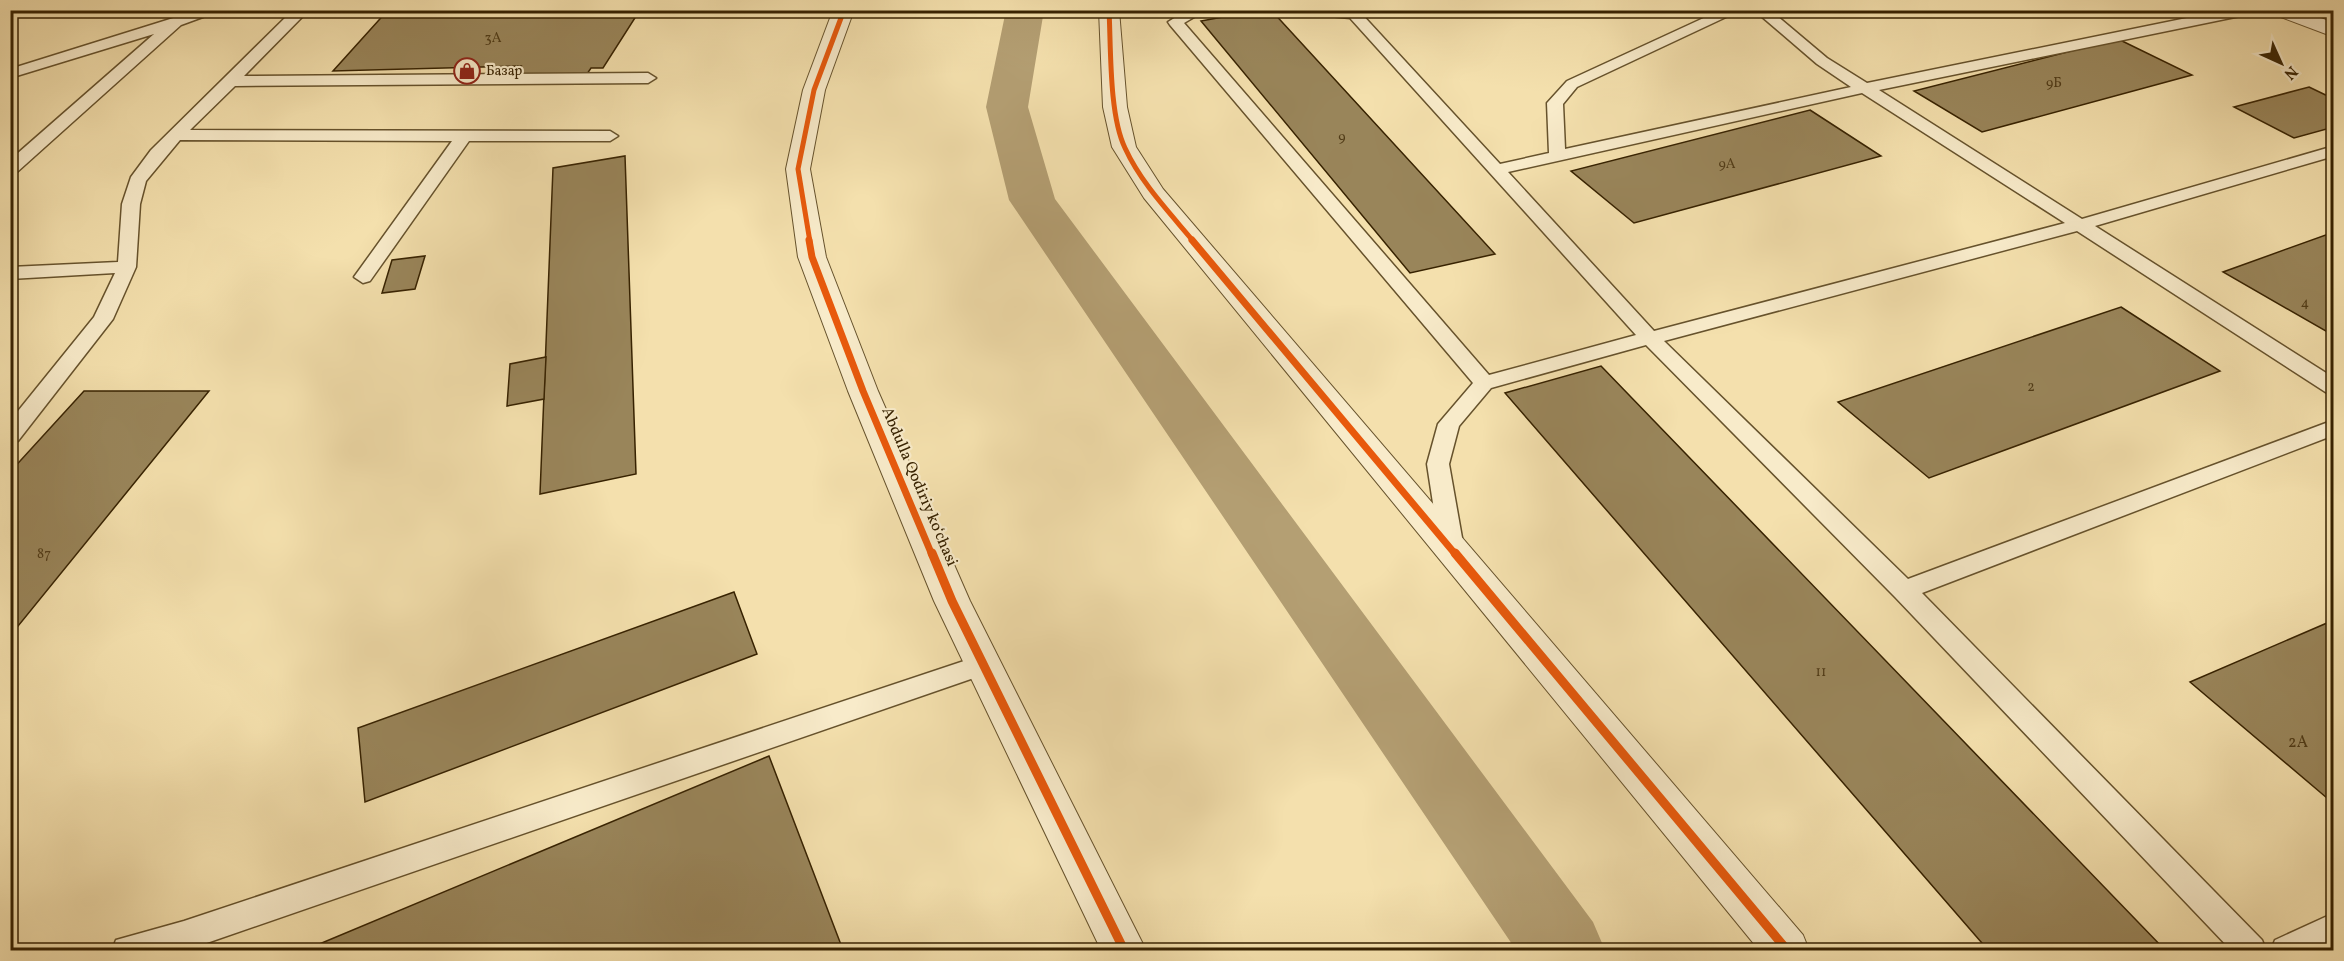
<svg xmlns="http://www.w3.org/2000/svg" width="2344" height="961" viewBox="0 0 2344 961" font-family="Vollkorn,serif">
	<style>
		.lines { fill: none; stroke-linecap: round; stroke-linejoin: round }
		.canal { fill: #b49f73; fill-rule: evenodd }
		.building { fill: #99855a; stroke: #372201; stroke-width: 1.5 }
		.service-casing { stroke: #66522c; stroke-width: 3 }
		.minor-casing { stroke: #66522c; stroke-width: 2 }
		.tertiary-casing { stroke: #66522c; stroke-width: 2 }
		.service { fill: #f8ebca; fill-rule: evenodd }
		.minor { fill: #f8ebca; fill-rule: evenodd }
		.tertiary { fill: #f8ebca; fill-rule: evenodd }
		.cycleway-far2-casing { stroke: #f8ebca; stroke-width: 8 }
		.cycleway-far1-casing { stroke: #f8ebca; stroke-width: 10 }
		.cycleway-casing { stroke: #f8ebca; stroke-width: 13 }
		.cycleway-far2 { stroke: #e8590c; stroke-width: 5 }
		.cycleway-far1 { stroke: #e8590c; stroke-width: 7 }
		.cycleway { stroke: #e8590c; stroke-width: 9 }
		.labels { text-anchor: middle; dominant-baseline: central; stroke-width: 4.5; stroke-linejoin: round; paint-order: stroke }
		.number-label { font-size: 14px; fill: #503b17 }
		.far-poi-label { font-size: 14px; fill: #372201; stroke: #f8ebca; text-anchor: start }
		.street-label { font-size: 16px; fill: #372201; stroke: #f8ebca }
		.near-number-label { font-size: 16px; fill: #503b17 }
	</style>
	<rect width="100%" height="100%" fill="#f4e0ad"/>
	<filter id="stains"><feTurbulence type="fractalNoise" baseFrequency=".00333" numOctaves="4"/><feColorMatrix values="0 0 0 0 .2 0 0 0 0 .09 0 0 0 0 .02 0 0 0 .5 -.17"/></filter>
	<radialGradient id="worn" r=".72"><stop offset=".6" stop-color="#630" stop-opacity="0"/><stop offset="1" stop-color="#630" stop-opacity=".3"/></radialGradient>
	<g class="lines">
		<polygon class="canal" points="1006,10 1044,10 1028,107 1055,199 1593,922 1605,950 1516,950 1009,200 986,107"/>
	</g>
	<g class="building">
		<polygon points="388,10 640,10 603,68 591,68 587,74 515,74 521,66 333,71"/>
		<polygon points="1261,10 1271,10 1495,254 1410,273 1201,21"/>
		<polygon points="2118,39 2192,75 1982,132 1914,91"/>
		<polygon points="2309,87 2334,99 2334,127 2294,138 2234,107"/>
		<polygon points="1810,110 1881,156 1634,223 1571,171"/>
		<polygon points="625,156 636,474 540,494 553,168"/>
		<polygon points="2334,232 2334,333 2331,334 2223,272"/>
		<polygon points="425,256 415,289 382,293 392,260"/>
		<polygon points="2121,307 2220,371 1929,478 1838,402"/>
		<polygon points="546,357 544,399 507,406 510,364"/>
		<polygon points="1601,366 2165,950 1988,950 1505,393"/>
		<polygon points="84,391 209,391 10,636 10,472"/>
		<polygon points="734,592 757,654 365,802 358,728"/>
		<polygon points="2334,620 2334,804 2190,682"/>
		<polygon points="769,756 843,950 305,950"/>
	</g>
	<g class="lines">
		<g class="service-casing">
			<g id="service">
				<polygon points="199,10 222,10 181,25 16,173 10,174 10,160 154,34 10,78 10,69"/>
				<polygon points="293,10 309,10 244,76 648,73 656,78 648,83 235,86 190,130 610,131 618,136 610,141 469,141 370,281 363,283 354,277 452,141 180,140 146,181 140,204 136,267 113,319 18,441 10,443 10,421 94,317 115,273 10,279 10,267 118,262 122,204 131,177 151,150"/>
				<path d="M1187,10H1206L1184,23L1489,375L1636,335L1350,18L1309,14L1302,10H1358L1500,164L1549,153L1547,103L1567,81L1721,10H1741L1577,87L1563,104L1565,149L1851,87L1817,64L1754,10H1770L1827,58L1867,83L2226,10H2257L2250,14L1879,90L2082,219L2334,146V156L2095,226L2334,378V395L2327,393L2077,231L1664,341L1908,579L2334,420V435L1922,593L2262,940L2266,950H2231L1895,597L1646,345L1491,388L1459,426L1449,464L1464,549L1460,555L1452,558L1444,555L1440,549L1427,464L1438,424L1473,383L1170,25L1168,22ZM1862,93L2065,223L1654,331L1508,172Z"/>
				<polygon points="985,654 994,657 998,664 994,671 198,946 197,950 112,950 116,940 184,921"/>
				<polygon points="2334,913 2334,943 2317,950 2271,950 2275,940"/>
			</g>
		</g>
		<g class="minor-casing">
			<g id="minor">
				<polygon points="1099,10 1119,10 1127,107 1136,147 1163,189 1803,935 1809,950 1759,950 1144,198 1112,147 1103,107"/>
				<polygon points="2270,10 2300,10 2334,23 2334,37 2273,14"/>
			</g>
		</g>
		<g class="tertiary-casing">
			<polygon id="tertiary" points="833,10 854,10 825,90 810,169 826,257 878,391 970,601 1146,950 1101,950 934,601 848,391 798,257 786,169 803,90"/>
		</g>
		<use href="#service" class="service"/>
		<use href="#minor" class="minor"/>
		<use href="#tertiary" class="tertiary"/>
		<g class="cycleway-far2-casing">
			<g id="cycleway-far2">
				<path d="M1109,10C1111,48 1109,115 1125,148C1141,183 1169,212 1194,242"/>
				<polyline points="810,242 798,169 814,90 844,10"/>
			</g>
		</g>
		<g class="cycleway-far1-casing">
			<g id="cycleway-far1">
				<polyline points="809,240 812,257 863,391 932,555"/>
				<polyline points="1192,240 1456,555"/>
			</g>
		</g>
		<g class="cycleway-casing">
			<g id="cycleway">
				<polyline points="932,553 952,601 1124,950"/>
				<polyline points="1455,553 1787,950"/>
			</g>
		</g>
		<use href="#cycleway-far2" class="cycleway-far2"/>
		<use href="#cycleway-far1" class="cycleway-far1"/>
		<use href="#cycleway" class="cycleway"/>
	</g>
	<defs>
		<g id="shop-ring" transform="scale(1.35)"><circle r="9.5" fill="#f8ebca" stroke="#8f2418" stroke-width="1.5"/><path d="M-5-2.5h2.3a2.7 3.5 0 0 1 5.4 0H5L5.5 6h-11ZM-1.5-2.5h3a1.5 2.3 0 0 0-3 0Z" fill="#8f2418"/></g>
	</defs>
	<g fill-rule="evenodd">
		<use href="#shop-ring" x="467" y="71"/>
	</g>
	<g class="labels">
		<g class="number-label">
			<text x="493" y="38">3А</text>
			<text x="2054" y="83">9Б</text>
			<text x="1342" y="137">9</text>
			<text x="1727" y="164">9А</text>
			<text x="2305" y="303">4</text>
			<text x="2031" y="387">2</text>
			<text x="44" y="554">87</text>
			<text x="1821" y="672">11</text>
		</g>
		<g class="far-poi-label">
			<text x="486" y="71">Базар</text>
		</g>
		<g class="street-label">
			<text transform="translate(919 487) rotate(67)">Abdulla Qodiriy koʻchasi</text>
		</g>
		<g class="near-number-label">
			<text x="2298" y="743">2А</text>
		</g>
	</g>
	<rect width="2344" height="961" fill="none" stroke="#f4e0ad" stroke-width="36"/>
	<rect x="12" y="12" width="2320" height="937" fill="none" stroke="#372201" stroke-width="3"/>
	<rect x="18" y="18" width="2308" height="925" fill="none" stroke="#372201" stroke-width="1.5"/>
	<g transform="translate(2281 63) rotate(135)" stroke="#f8ebca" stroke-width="4.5" paint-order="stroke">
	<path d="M0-4.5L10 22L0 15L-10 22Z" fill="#372201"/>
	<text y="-9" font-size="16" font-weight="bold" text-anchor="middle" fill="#372201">N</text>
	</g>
	<rect width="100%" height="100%" filter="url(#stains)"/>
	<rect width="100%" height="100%" fill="url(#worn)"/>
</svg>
